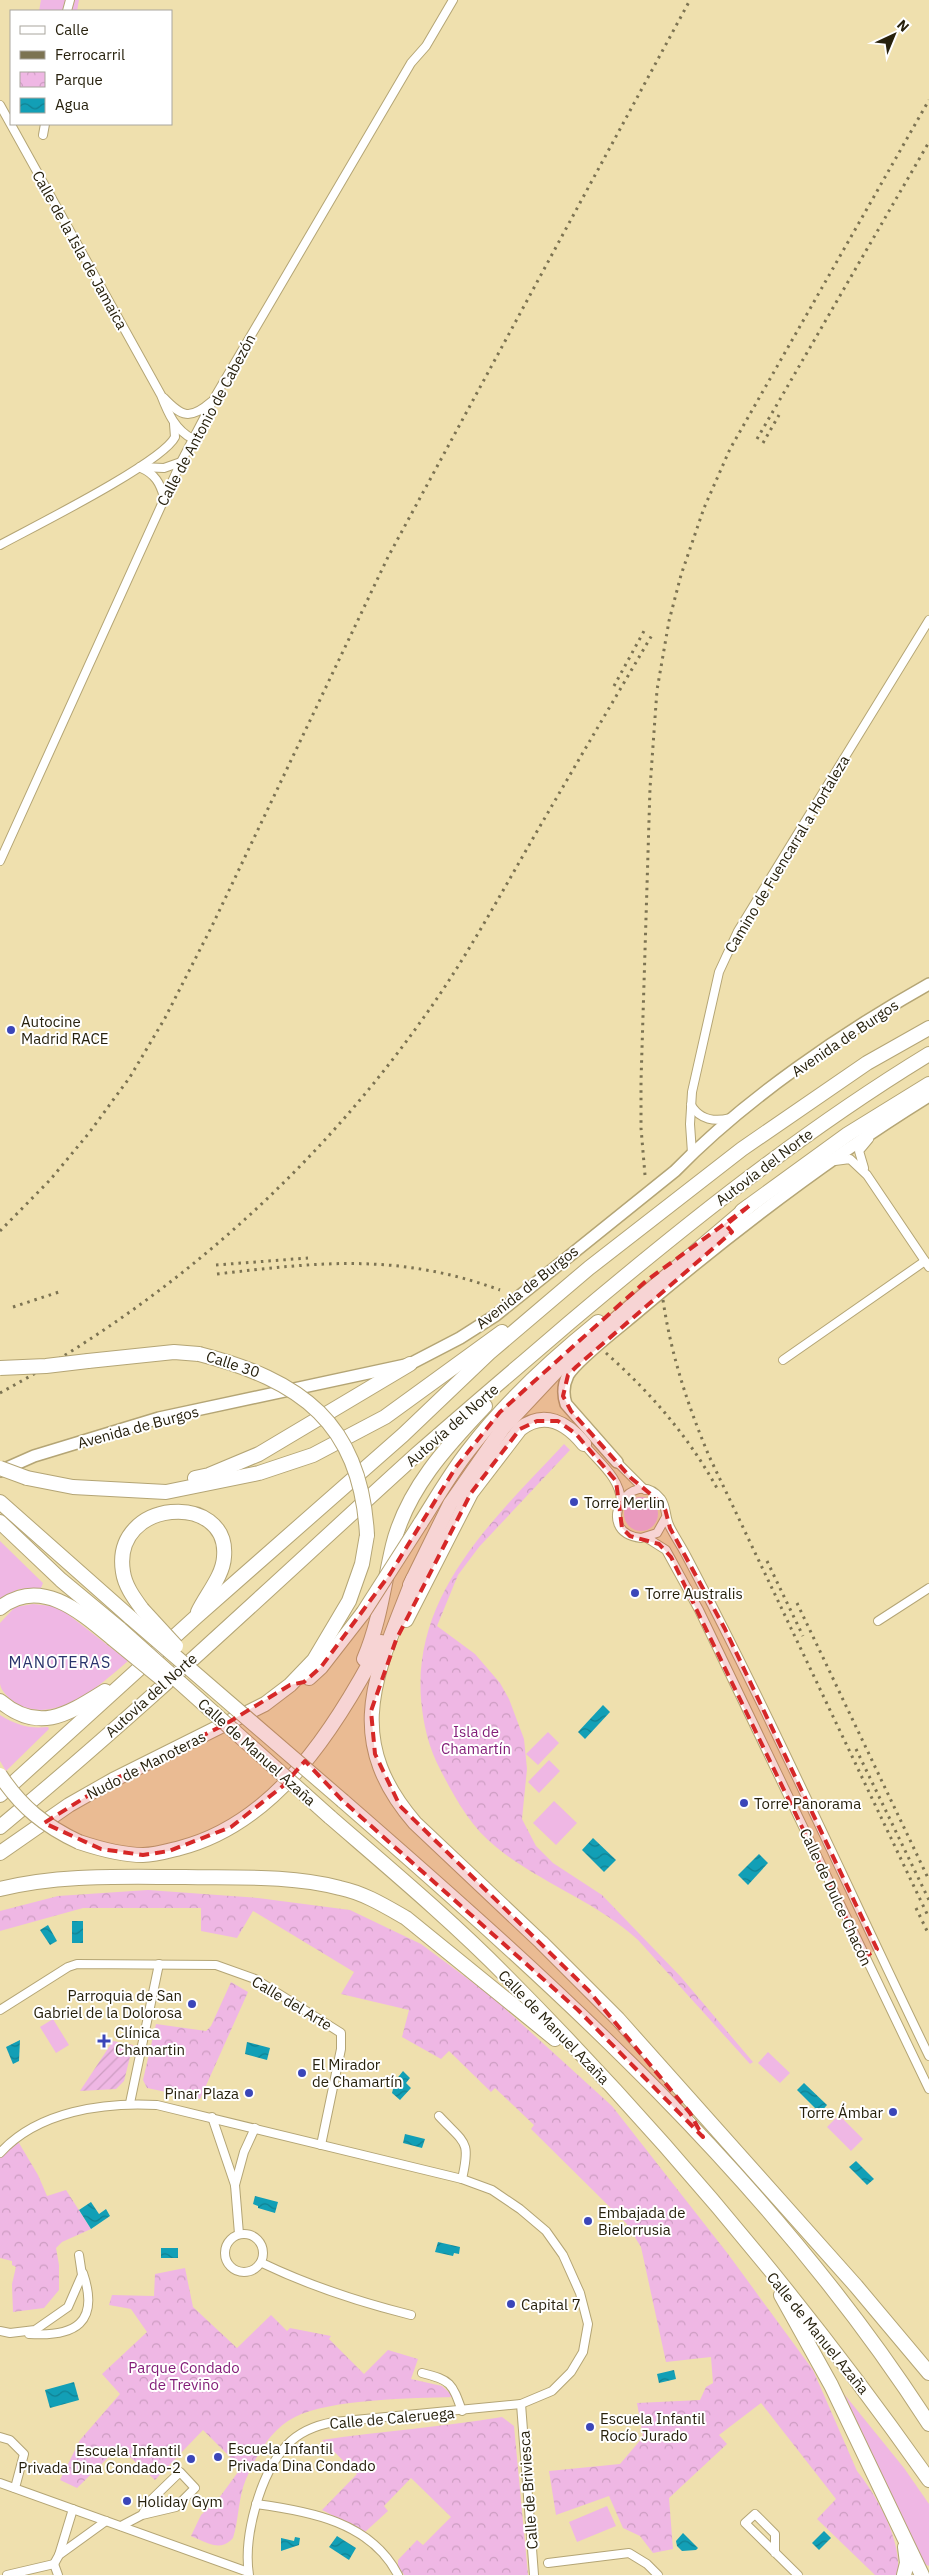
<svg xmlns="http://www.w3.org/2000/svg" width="929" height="2575" viewBox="0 0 929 2575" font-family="'IBM Plex Sans',sans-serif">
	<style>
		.grass { fill: #efb7e4 }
		.park { fill: url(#park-crowns) }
		.garden { fill: url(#garden-furrows) }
		.water { fill: url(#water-waves) }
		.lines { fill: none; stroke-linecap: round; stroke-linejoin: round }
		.street-casing { stroke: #b4a575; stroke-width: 10 }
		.secondary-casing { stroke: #b4a575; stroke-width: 14 }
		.highway-casing { stroke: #b4a575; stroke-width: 16 }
		.street { stroke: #fff; stroke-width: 8 }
		.secondary { stroke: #fff; stroke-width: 11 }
		.highway { stroke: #fff; stroke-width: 14 }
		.rail { stroke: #7c7352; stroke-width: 3; stroke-dasharray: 2.5 5; stroke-linecap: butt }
		.highway-bridge-casing { stroke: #b4a575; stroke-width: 16; stroke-linecap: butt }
		.highway-bridge { stroke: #fff; stroke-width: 14 }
		.marked { fill: #d62828; fill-opacity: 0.2; stroke: #d62828; stroke-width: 4; stroke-dasharray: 10 6; stroke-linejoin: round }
		.poi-dot { fill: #3b46b9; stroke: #fff; stroke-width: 2 }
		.labels { text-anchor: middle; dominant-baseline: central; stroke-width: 4; stroke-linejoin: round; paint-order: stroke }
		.street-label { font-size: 15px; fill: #27210d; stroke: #fff }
		.poi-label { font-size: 15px; fill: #27210d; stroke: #fff; text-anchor: start }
		.park-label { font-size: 15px; fill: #831e78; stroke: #fff }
		.neighbourhood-label { font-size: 16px; letter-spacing: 1px; fill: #29336c; stroke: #fff }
	</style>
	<defs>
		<pattern id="park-crowns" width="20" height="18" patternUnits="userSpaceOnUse" patternTransform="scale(1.25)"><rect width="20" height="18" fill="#efb7e4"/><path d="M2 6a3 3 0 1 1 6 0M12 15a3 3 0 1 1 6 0" fill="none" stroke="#cd9dc2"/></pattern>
		<pattern id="garden-furrows" width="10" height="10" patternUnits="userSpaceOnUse" patternTransform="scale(1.25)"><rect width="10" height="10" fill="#efb7e4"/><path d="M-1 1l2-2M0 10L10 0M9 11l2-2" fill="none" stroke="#cd9dc2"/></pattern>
		<pattern id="water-waves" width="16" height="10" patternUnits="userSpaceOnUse" patternTransform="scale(1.25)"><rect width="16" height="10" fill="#129fb6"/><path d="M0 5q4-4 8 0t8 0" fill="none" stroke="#118192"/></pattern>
	</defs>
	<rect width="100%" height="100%" fill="#efe0ae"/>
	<g class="grass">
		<polygon points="41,0 79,0 77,11 39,11"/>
		<circle cx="641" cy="1514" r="17"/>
		<polygon points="0,1541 43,1583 41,1588 19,1589 0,1599"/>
		<path d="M33,1604L52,1606L65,1612L128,1661C100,1685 57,1725 17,1704C11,1700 1,1692 0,1684C0,1665 0,1642 0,1623L15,1607Z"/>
		<path d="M0,1715C16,1725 29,1729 48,1727L49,1729L6,1771L0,1761Z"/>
		<polygon points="548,1732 559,1743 538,1765 526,1754"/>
		<polygon points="549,1760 560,1771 539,1793 528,1782"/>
		<polygon points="554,1801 577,1823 556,1845 533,1823"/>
		<polygon points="53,2019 69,2045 56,2053 40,2027"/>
		<polygon points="768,2052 790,2073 780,2083 758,2063"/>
		<polygon points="839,2115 863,2139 851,2151 827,2127"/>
		<polygon points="844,2394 904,2468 929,2504 929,2566 924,2564"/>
		<polygon points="607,2506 616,2526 577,2542 569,2522"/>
	</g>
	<g class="park">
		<path d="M564,1444L570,1450L479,1547L458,1575L437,1626L475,1654L500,1683L509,1699L524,1739L527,1769L522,1819L536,1846L553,1863L602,1895L681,1977L753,2062L750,2064L638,1940C596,1901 540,1883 496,1847C471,1827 456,1800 441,1771C429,1749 423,1724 421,1699C413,1591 497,1516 564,1444Z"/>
		<path d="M148,1890L258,1898L350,1910L421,1944L491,1996L612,2106L728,2254L813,2370L857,2471C879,2499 901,2539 898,2575H875L817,2519L836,2499L761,2403L719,2435L727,2444L669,2498L673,2549L653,2553L640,2536L623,2528L609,2496L556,2515L549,2471L620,2464L643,2437L637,2403L700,2400L706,2387L713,2383L711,2357L666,2362L641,2247L626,2223L531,2129L534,2125L495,2088L491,2092L449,2051L441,2059L402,2037L409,2010L341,1994L354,1972L253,1911L237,1938L201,1931V1908H83L0,1931V1911L58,1896Z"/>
		<polygon points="231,1982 248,1992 200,2099 147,2088 143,2080 156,2024 206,2031 211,2026"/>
		<polygon points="16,2138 38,2175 47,2196 66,2190 91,2229 62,2242 56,2248 59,2265 59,2290 44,2308 13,2312 12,2284 16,2267 12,2265 12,2261 0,2258 0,2153"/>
		<path d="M185,2268L193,2307L237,2348L271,2315L287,2331L290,2328L331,2336L329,2339L364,2374L388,2350L418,2359L411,2379L442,2386L454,2397C414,2398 330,2399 295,2417C271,2429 257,2454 246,2479C238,2498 239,2519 233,2538C220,2553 206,2542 191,2536L201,2515L219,2498L241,2468L203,2430L155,2480L119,2447L77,2488L60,2480L80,2440L120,2394L102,2374L147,2332L131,2309L109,2305L112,2295L154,2296L155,2274Z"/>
		<path d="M502,2417L514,2426L528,2575H404L398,2566V2560L417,2540L423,2545L451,2517L411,2478L384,2506L388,2511L365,2532L322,2510L357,2474L322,2440C382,2431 442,2427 502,2417Z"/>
	</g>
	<polygon class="garden" points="113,2041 133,2045 124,2081 116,2089 80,2091"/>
	<g class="water">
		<polygon points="603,1705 610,1712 585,1739 578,1732"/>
		<polygon points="593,1838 616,1860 604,1872 582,1850"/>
		<polygon points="759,1854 768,1863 748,1885 738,1875"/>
		<rect x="72" y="1921" width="11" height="22"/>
		<polygon points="48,1925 57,1941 50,1945 40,1930"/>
		<polygon points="20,2040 19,2061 13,2064 6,2047"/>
		<polygon points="247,2042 270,2048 267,2060 245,2054"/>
		<polygon points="403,2071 410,2078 406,2083 411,2088 400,2100 392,2093 395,2081"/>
		<polygon points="804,2083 827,2105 820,2113 797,2090"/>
		<polygon points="405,2134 425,2139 422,2148 403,2143"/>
		<polygon points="856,2161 874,2179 867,2185 849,2167"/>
		<polygon points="255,2196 278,2202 275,2213 258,2208 258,2206 253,2204"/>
		<polygon points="91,2202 99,2214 106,2209 110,2216 91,2229 79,2210"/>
		<polygon points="438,2242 460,2247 459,2254 454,2253 453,2256 435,2252"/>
		<rect x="161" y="2248" width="17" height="10"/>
		<polygon points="674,2370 676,2379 659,2383 657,2374"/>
		<polygon points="74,2382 79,2400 50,2408 45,2390"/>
		<polygon points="824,2531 831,2538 819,2550 812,2543"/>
		<polygon points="683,2533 698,2548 696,2550 682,2551 677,2546 676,2541"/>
		<polygon points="337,2536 356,2548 349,2560 329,2547"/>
		<polygon points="295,2537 300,2538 299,2545 281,2551 281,2538 294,2541"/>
	</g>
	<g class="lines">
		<g class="street-casing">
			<g id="street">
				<polyline points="67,11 70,0"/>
				<path d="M0,105L161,395C168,413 175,430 193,439"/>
				<polyline points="43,135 45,124"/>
				<path d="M164,398C182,417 190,420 211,402"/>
				<polyline points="140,467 164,468 181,462"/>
				<path d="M141,468C155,474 160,483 164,497"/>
				<path d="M0,545C33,527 162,463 175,437L174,424"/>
				<polyline points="0,861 181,462 216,395 411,63 426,46 453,0"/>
				<path d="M691,1105C700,1120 715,1122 730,1118"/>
				<polyline points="692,1153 690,1124 692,1092 719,972 738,931 929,620"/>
				<polyline points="835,1161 850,1159 867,1175 929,1267"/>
				<polyline points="864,1168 859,1151 869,1139"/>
				<polyline points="783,1360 925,1261"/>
				<path d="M584,1444C598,1462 620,1477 621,1501"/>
				<polyline points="617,1462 645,1490"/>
				<path d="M666,1517L657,1533L641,1538C590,1532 632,1463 661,1499C667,1507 665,1518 670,1527C675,1537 682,1547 687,1557C773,1720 848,1889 929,2056"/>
				<polyline points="647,1538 666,1550 699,1610 929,2089"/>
				<polyline points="878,1621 929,1588"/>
				<polyline points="0,2010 68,1967 77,1964 216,1965 255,1979 341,2033 341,2049 321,2145"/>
				<polyline points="130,2103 159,1964"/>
				<path d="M439,2116C465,2144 471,2140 462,2179"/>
				<polyline points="212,2117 235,2185 239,2234"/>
				<path d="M0,2153C38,2111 104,2102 157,2105L462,2179L492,2190L520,2209L546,2231L563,2255L580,2293L588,2324L583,2352L571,2372L552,2391L521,2404L334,2422C317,2425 299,2432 287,2445C260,2473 243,2537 249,2575"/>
				<polyline points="235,2185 244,2152 255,2128"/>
				<circle cx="244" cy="2253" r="19"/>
				<path d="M262,2263C310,2286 359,2302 411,2315"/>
				<polyline points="0,2331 10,2333 35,2330 68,2307 82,2275 79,2255"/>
				<path d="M29,2334C75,2337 100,2323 83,2273"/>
				<path d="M422,2373C451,2380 452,2383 462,2411"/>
				<polyline points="521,2404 534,2575"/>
				<polyline points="0,2437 10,2440 24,2454 15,2488"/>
				<polyline points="0,2483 248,2572"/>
				<path d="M256,2504C309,2511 371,2522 398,2575"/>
				<polyline points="121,2526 142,2515 151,2500 180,2472 195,2488 176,2507 142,2515"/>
				<polyline points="775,2553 775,2534 755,2514 745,2523 798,2575"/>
				<polyline points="59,2555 73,2509"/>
				<polyline points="548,2563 629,2553 647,2564 658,2575"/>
				<polyline points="54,2564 59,2555 106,2521"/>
				<polyline points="54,2564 58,2575"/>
				<polyline points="7,2575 54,2564"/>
			</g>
		</g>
		<g class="secondary-casing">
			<g id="secondary">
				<path d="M617,1462L566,1404C563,1395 563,1385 568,1375C578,1358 624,1324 641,1309C732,1232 827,1159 929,1096"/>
				<path d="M0,1471L34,1456L159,1418L410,1364L460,1338L496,1315L675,1171C745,1099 842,1033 929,984"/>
			</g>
		</g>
		<g class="highway-casing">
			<g id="highway">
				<polyline points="742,1211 848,1134 929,1084"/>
				<polyline points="88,1361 174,1352 199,1354"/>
				<polyline points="27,1478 73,1487 166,1492 259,1473 313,1455 385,1417 502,1332"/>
				<polyline points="195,1478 209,1475 259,1454 410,1364"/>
				<polyline points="0,1502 131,1618"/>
				<polyline points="0,1522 61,1580 120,1629"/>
				<path d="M420,1524C436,1499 450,1474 468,1451C505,1402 551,1360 598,1322"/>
				<path d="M413,1579C378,1671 340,1736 415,1823L541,1942L618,2019L856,2286L929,2373"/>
				<polyline points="410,1585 450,1504 503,1428 562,1365 749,1206"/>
				<path d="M0,1608C40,1576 81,1612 112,1638"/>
				<path d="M142,1609C134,1598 125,1586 123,1572C111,1498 230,1491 224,1557C223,1576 206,1595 198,1612"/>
				<path d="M406,1620L471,1493L520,1429C544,1410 567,1423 584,1444"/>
				<path d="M364,1659C380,1622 384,1583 393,1545C407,1489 447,1446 485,1406"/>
				<polyline points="309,1678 321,1667 363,1613"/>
				<path d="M0,1701C39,1734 68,1714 105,1691"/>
				<polyline points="0,1795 196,1617 403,1435 489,1353 589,1268 742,1149 867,1063 929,1028"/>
				<path d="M343,1801C559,1989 773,2181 929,2424"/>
				<path d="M330,1817C390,1869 451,1920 507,1977C661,2132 803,2301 929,2480"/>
				<path d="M0,1827C144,1708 279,1579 417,1454C467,1410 518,1367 569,1323C684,1226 801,1132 929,1054"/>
				<path d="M79,1842C100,1849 121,1855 143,1855C155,1855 168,1851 180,1848C277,1823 337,1726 381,1642"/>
				<polyline points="0,1853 69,1805 113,1780 265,1704 290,1685 314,1660 349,1601 362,1564 367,1535"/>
				<path d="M0,1889C60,1874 123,1877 185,1877C237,1878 290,1875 340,1888C364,1893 385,1906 406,1918L555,2039"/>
				<polyline points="781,2295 831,2385 922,2575"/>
				<polyline points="904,2575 907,2563 905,2547"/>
			</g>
		</g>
		<use href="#street" class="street"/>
		<use href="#secondary" class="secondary"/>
		<use href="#highway" class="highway"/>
		<g class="rail">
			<polyline points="757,439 929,142"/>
			<polyline points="763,443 779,415"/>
			<polyline points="614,686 644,631"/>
			<polyline points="645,1175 641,1128 641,1081 650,788 657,690 669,621 681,575 704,508 730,449 929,100"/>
			<polyline points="0,1231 50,1180 89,1133 130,1077 165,1018 212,926 388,557 690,0"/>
			<polyline points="216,1265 308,1258"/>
			<path d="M217,1274C321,1262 398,1253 500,1290"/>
			<path d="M663,1300C671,1355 688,1406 709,1456L929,1918"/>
			<polyline points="13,1307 62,1291"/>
			<path d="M606,1353C651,1393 689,1437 718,1490"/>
			<path d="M0,1393C169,1301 313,1174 424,1017C463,963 495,904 528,847C569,776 611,705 652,635"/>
			<polyline points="767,1561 803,1636"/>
			<polyline points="797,1603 929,1880"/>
			<polyline points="856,1749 929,1900"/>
			<polyline points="916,1908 929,1935"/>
		</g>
		<g class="highway-bridge-casing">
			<g id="highway-bridge">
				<path d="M199,1354C301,1380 361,1423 367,1535"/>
				<polyline points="0,1368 46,1366 88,1361"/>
				<polyline points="0,1468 27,1478"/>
				<polyline points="142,1609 176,1646"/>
				<polyline points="363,1613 420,1524"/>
				<polyline points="131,1618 343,1801"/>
				<polyline points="120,1629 330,1817"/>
				<polyline points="112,1638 162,1679"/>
				<path d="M0,1775C21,1807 45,1826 79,1842"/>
			</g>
		</g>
		<use href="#highway-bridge" class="highway-bridge"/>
	</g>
	<path class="marked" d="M749,1206L726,1225L732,1232L576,1367L568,1375L563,1396L571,1411L631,1478L664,1505L670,1528L725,1629L877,1949L865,1957L671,1557L659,1544L630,1536L622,1528L616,1481L576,1434L558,1421H537L520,1429L471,1493L396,1640L371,1711L375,1754L400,1806L589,1991L690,2113L703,2137L578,2010L343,1801L305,1761L283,1786L231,1827L169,1851L143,1855L101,1849L44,1823L113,1780L224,1725L290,1685L304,1682L321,1667L390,1574L456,1467L500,1412L646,1281Z"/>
	<g class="poi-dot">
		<circle cx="11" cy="1030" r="5"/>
		<circle cx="574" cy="1502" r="5"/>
		<circle cx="635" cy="1593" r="5"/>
		<circle cx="744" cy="1803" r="5"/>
		<circle cx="192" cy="2004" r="5"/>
		<path d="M101.5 2033.5h5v5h5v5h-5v5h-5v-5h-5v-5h5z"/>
		<circle cx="302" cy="2073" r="5"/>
		<circle cx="249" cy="2093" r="5"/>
		<circle cx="893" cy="2112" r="5"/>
		<circle cx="588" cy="2221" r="5"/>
		<circle cx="511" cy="2304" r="5"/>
		<circle cx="590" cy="2427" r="5"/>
		<circle cx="218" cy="2457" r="5"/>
		<circle cx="191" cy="2459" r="5"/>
		<circle cx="127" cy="2501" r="5"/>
	</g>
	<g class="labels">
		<g class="street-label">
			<text transform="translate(80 250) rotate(61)">Calle de la Isla de Jamaica</text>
			<text transform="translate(206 420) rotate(-62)">Calle de Antonio de Cabezón</text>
			<text transform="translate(787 854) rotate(-59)">Camino de Fuencarral a Hortaleza</text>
			<text transform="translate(845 1038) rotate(-34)">Avenida de Burgos</text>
			<text transform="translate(764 1167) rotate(-37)">Autovía del Norte</text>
			<text transform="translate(527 1287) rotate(-38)">Avenida de Burgos</text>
			<text transform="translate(233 1364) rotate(18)">Calle 30</text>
			<text transform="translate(452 1425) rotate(-41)">Autovía del Norte</text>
			<text transform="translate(138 1427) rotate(-15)">Avenida de Burgos</text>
			<text transform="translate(151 1695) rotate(-42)">Autovía del Norte</text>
			<text transform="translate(257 1752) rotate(42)">Calle de Manuel Azaña</text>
			<text transform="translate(146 1765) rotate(-27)">Nudo de Manoteras</text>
			<text transform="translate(836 1897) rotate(65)">Calle de Dulce Chacón</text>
			<text transform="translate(292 2003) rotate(31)">Calle del Arte</text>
			<text transform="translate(554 2027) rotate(46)">Calle de Manuel Azaña</text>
			<text transform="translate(818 2333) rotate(51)">Calle de Manuel Azaña</text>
			<text transform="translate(392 2418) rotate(-5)">Calle de Caleruega</text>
			<text transform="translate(528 2490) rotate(-94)">Calle de Briviesca</text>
		</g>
		<g class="poi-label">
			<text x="21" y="1021">Autocine<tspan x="21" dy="17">Madrid RACE</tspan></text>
			<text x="584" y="1502">Torre Merlin</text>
			<text x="645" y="1593">Torre Australis</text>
			<text x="754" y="1803">Torre Panorama</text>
			<text x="182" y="1995" text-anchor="end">Parroquia de San<tspan x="182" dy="17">Gabriel de la Dolorosa</tspan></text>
			<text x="115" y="2032">Clínica<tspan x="115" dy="17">Chamartin</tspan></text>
			<text x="312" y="2064">El Mirador<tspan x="312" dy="17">de Chamartín</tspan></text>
			<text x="239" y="2093" text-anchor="end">Pinar Plaza</text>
			<text x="883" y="2112" text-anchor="end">Torre Ámbar</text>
			<text x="598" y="2212">Embajada de<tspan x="598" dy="17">Bielorrusia</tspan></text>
			<text x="521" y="2304">Capital 7</text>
			<text x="600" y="2418">Escuela Infantil<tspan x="600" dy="17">Rocío Jurado</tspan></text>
			<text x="228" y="2448">Escuela Infantil<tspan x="228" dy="17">Privada Dina Condado</tspan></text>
			<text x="181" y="2450" text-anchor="end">Escuela Infantil<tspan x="181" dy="17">Privada Dina Condado-2</tspan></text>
			<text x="137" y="2501">Holiday Gym</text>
		</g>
		<g class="park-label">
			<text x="476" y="1731">Isla de<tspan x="476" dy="17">Chamartín</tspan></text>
			<text x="184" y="2367">Parque Condado<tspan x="184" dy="17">de Treviño</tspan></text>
		</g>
		<g class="neighbourhood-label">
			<text x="60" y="1662">MANOTERAS</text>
		</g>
	</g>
	<rect x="10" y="10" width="162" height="115" fill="#ffffff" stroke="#a9a69e"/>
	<rect x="20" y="26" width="25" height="8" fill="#ffffff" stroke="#a9a69e"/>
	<text x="55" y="35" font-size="15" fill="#27210d">Calle</text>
	<rect x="20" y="51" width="25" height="8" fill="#7c7352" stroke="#a9a69e"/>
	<text x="55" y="60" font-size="15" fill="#27210d">Ferrocarril</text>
	<rect x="20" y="72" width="25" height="15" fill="url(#park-crowns)" stroke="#a9a69e"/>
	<text x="55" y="85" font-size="15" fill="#27210d">Parque</text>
	<rect x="20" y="98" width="25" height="15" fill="url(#water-waves)" stroke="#a9a69e"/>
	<text x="55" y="110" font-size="15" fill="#27210d">Agua</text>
	<g transform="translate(894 35) rotate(44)" stroke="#ffffff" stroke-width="4" paint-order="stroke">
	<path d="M0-4L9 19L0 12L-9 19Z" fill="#27210d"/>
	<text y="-8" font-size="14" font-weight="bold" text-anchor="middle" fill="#27210d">N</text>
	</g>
</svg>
